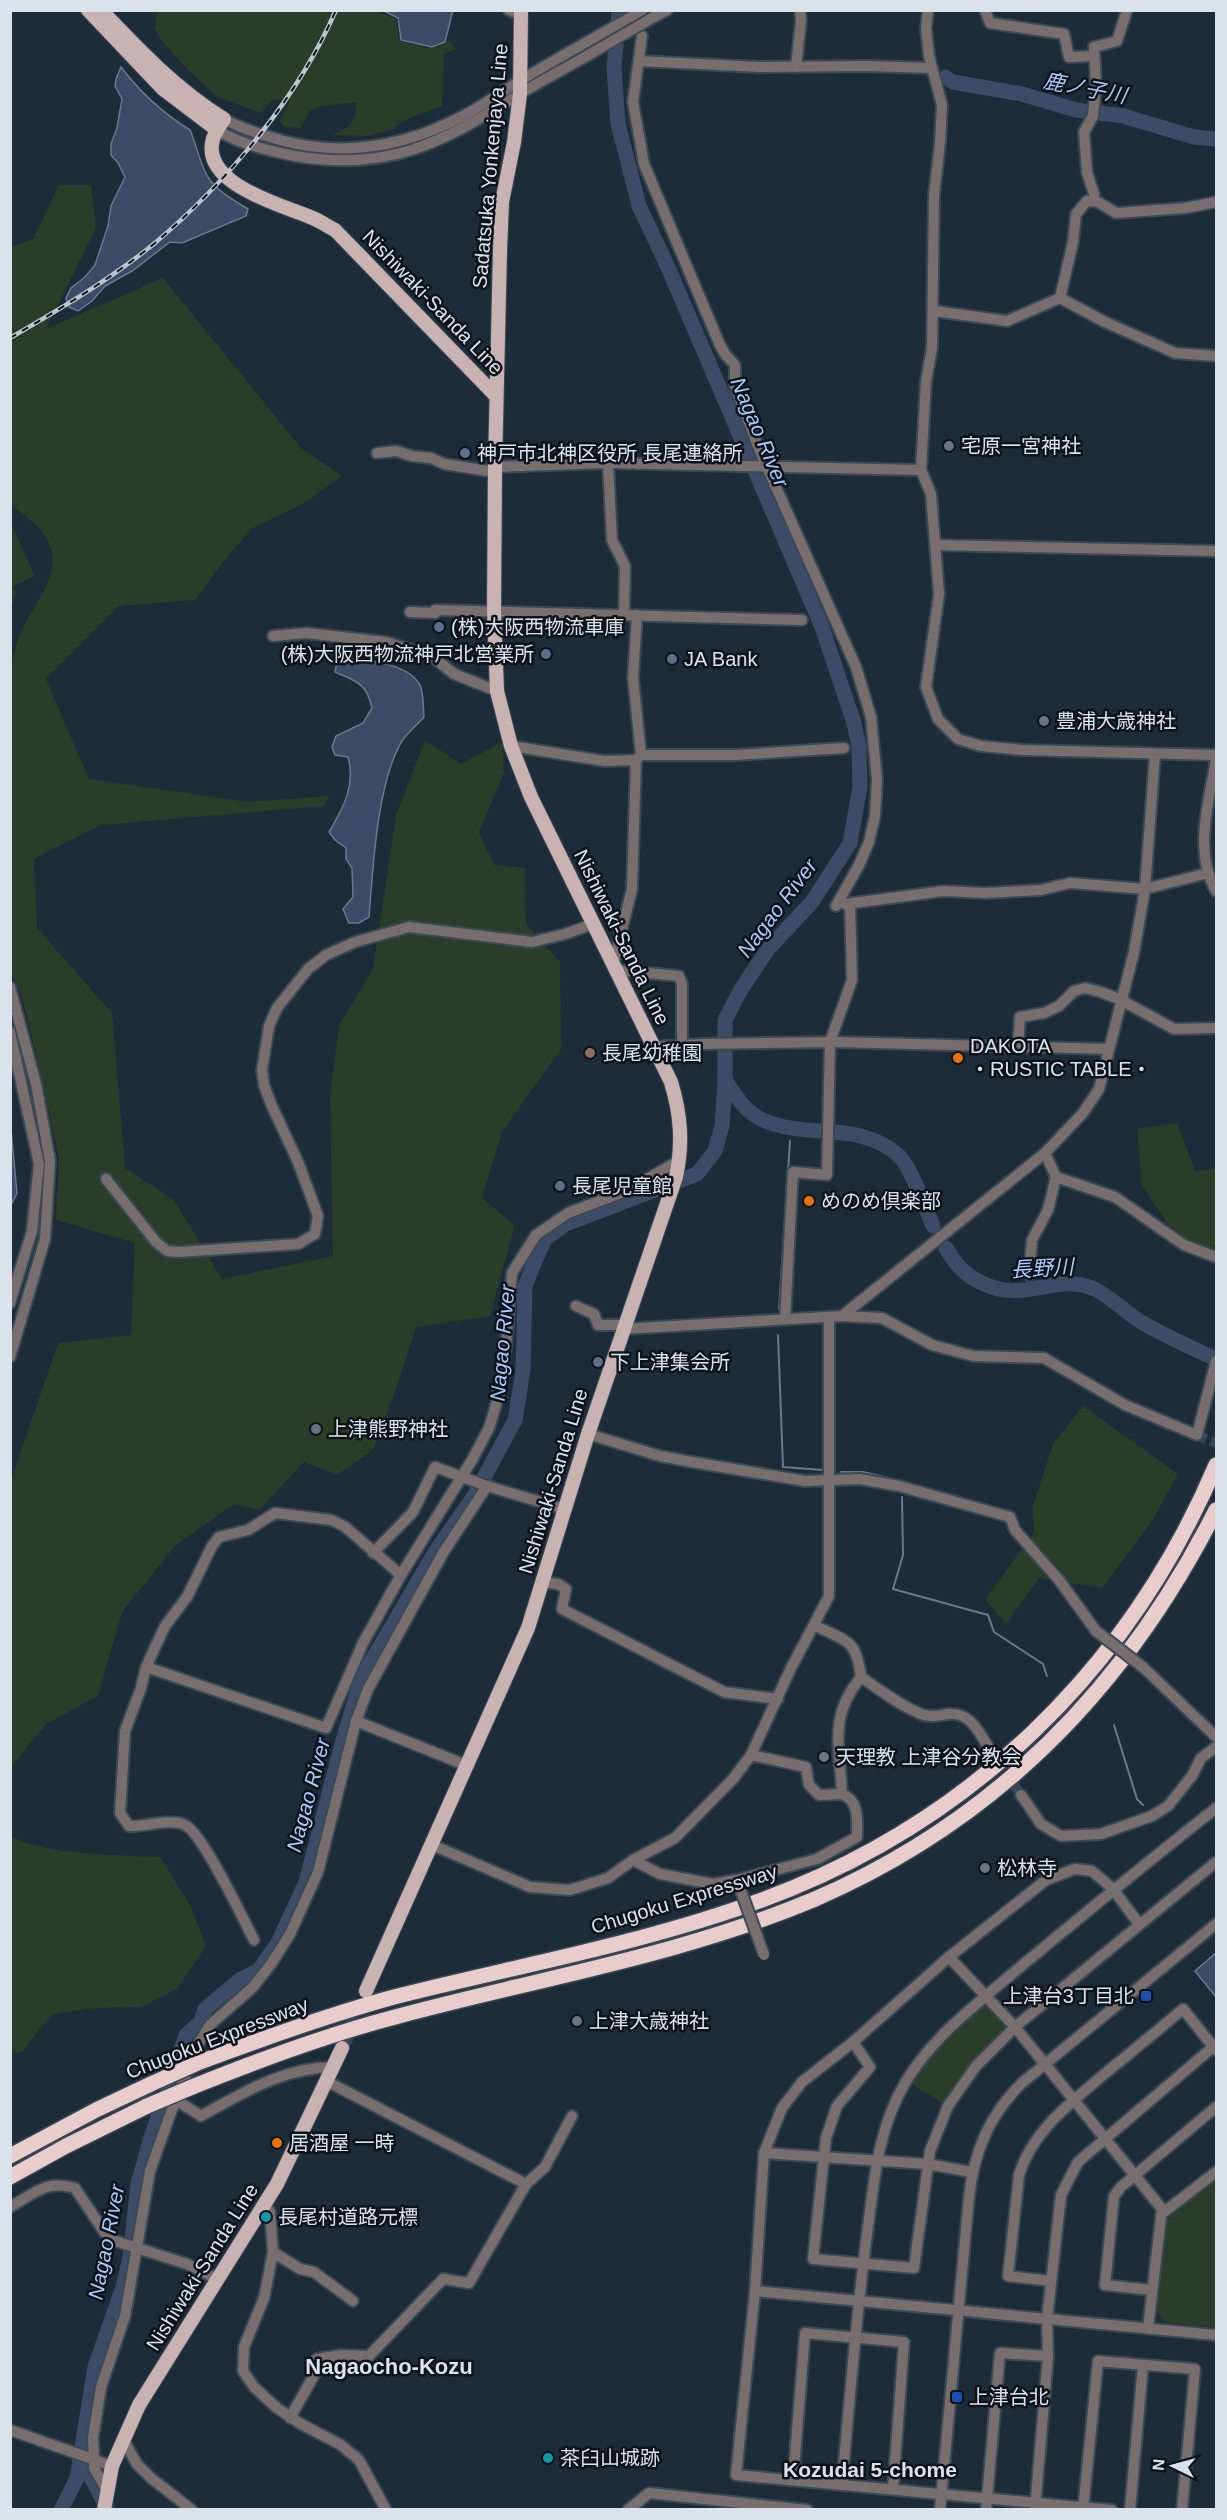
<svg xmlns="http://www.w3.org/2000/svg" width="1227" height="2520" viewBox="0 0 1227 2520" font-family="Helvetica,'Noto Sans JP',sans-serif">
	<style>
		.green { fill: #2a3d28 }
		.water { fill: #3c4b66; stroke: #6b798e; stroke-width: 1.5 }
		.lines { fill: none; stroke-linecap: round; stroke-linejoin: round }
		.stream { stroke: #6b798e; stroke-width: 2 }
		.river { stroke: #3c4b66; stroke-width: 15 }
		.minor-tunnel { stroke: #394754; stroke-width: 10; stroke-dasharray: 10 5; stroke-linecap: butt }
		.major-tunnel { stroke: #394754; stroke-width: 14; stroke-dasharray: 14 7; stroke-linecap: butt }
		.minor-casing { stroke: #3b4956; stroke-width: 14 }
		.major-casing { stroke: #3b4956; stroke-width: 16 }
		.highway-casing { stroke: #3b4956; stroke-width: 18 }
		.minor { stroke: #796e6e; stroke-width: 10 }
		.major { stroke: #c9b2b2; stroke-width: 14 }
		.highway { stroke: #e9cdcc; stroke-width: 15 }
		.rail-casing { stroke: #bbc5cf; stroke-width: 4.5 }
		.rail { stroke: #0d1319; stroke-width: 2; stroke-dasharray: 7; stroke-linecap: butt }
		.minor-bridge-casing { stroke: #3b4956; stroke-width: 14; stroke-linecap: butt }
		.highway-bridge-casing { stroke: #3b4956; stroke-width: 18; stroke-linecap: butt }
		.minor-bridge { stroke: #796e6e; stroke-width: 10 }
		.highway-bridge { stroke: #e9cdcc; stroke-width: 15 }
		.worship-dot { fill: #6b7280; stroke: #0d1319; stroke-width: 2 }
		.service-dot { fill: #5c6f8a; stroke: #0d1319; stroke-width: 2 }
		.education-dot { fill: #8d6e63; stroke: #0d1319; stroke-width: 2 }
		.food-dot { fill: #e8710a; stroke: #0d1319; stroke-width: 2 }
		.transit-dot { fill: #1a4fb4; stroke: #0d1319; stroke-width: 2 }
		.culture-dot { fill: #0f9aa8; stroke: #0d1319; stroke-width: 2 }
		.labels { text-anchor: middle; dominant-baseline: central; stroke-width: 5; stroke-linejoin: round; paint-order: stroke }
		.street-label { font-size: 20px; fill: #dae3ec; stroke: #0d1319 }
		.poi-label { font-size: 20px; fill: #dae3ec; stroke: #0d1319; text-anchor: start }
		.water-label { font-size: 21px; font-style: italic; fill: #abc8fb; stroke: #0d1319 }
		.neighbourhood-label { font-size: 21px; font-weight: bold; fill: #dae3ec; stroke: #0d1319 }
		.quarter-label { font-size: 22px; font-weight: bold; fill: #dae3ec; stroke: #0d1319 }
	</style>
	<rect width="100%" height="100%" fill="#1d2c39"/>
	<g class="green">
		<path d="M157,11H376L396,19L399,41L432,49L449,41L456,49L444,54L442,106L410,118L389,131L367,136L332,135C351,126 356,123 356,102L322,106L310,111L300,128L284,127L279,121L290,100L274,99L261,113L217,97L184,66L162,41L155,30Z"/>
		<path d="M59,185H91L96,228L46,329L163,278L301,448L342,476L303,504L253,528L229,554L195,600L119,606L46,679L89,779L248,802L329,796L324,806L101,825L34,859L37,928L112,1013L125,1168L174,1200L222,1279L333,1256L330,1097L339,1025L373,969L396,816L425,740L461,764L502,742L504,773L479,832L494,865L525,868L526,924L560,962L561,1049L502,1132L482,1198L515,1225L490,1316L416,1327L396,1389L373,1450L337,1475L304,1462L259,1510L234,1504L175,1546L122,1612L98,1696L46,1724L11,1767V1480L58,1343L131,1335L135,1243L56,1220L59,1159L36,1053L21,994L10,970L11,665C15,652 17,637 24,625C40,596 68,565 42,532C34,521 21,513 11,504V247L33,239Z"/>
		<polygon points="12,525 35,576 13,586 16,594 11,608"/>
		<polygon points="1177,1123 1195,1171 1216,1169 1216,1249 1188,1240 1167,1223 1142,1186 1137,1129"/>
		<polygon points="1083,1406 1178,1474 1152,1521 1102,1588 1039,1578 1006,1624 985,1599 1034,1533 1033,1506 1053,1444"/>
		<path d="M11,1836C43,1855 121,1855 160,1857L190,1905L206,1946L177,1989L141,2007L96,2008L52,2014L22,2052L11,2053Z"/>
		<polygon points="986,2003 1007,2027 945,2104 911,2084 935,2050"/>
		<polygon points="1216,2178 1216,2328 1165,2322 1157,2312 1165,2221"/>
	</g>
	<g class="water">
		<polygon points="453,10 445,42 432,47 401,40 398,18 384,11"/>
		<path d="M121,67C140,92 164,114 190,130C197,145 200,167 210,180C219,192 235,201 248,209L246,216L182,243L170,242L132,271L105,286L92,301L78,311L69,307L66,298L71,288L85,277L95,265L108,226L111,206L125,177L118,163L111,155V144L117,128L122,99L115,86L116,79Z"/>
		<path d="M338,656C362,661 407,661 420,685C424,694 423,707 424,717C417,725 407,733 402,741C377,782 373,868 369,917L359,923H349L343,909L353,897L352,868L346,859V848L335,840L329,832C343,808 356,786 348,757L335,755L332,747L336,736L363,723L372,708C367,684 357,681 335,672Z"/>
		<polygon points="10,1119 17,1193 11,1205 10,1205"/>
		<polygon points="1216,1953 1216,1997 1195,1971"/>
	</g>
	<g class="lines">
		<g class="stream">
			<polyline points="779,1309 790,1141"/>
			<polyline points="778,1335 783,1467 823,1470"/>
			<polyline points="841,1472 863,1472 889,1478"/>
			<polyline points="902,1497 903,1555 893,1589 988,1615 994,1632 1043,1664 1047,1676"/>
			<polyline points="1114,1725 1137,1799 1143,1805"/>
		</g>
		<g class="river">
			<polyline points="945,77 953,82 1022,94 1076,110 1123,116 1194,137 1216,139"/>
			<path d="M725,1080C735,1095 746,1113 763,1120C807,1140 861,1120 899,1156C911,1167 926,1209 933,1226"/>
			<path d="M946,1248C955,1264 964,1274 980,1282C1024,1305 1053,1273 1092,1288C1104,1292 1126,1312 1138,1320C1160,1334 1187,1345 1211,1357"/>
			<polyline points="86,2452 91,2477 108,2510"/>
			<polyline points="61,2510 77,2478 95,2367 123,2287 130,2257 138,2184 150,2141 186,2035 201,2022 205,2009 241,1979 258,1971 278,1943 306,1882 343,1740 362,1677 435,1552 474,1496 515,1420 523,1371 525,1286 535,1261 545,1239 566,1224 697,1174 715,1151 722,1126 725,1080 725,1020 740,991 768,949 812,902 850,843 860,787 859,746 854,723 822,627 667,265 639,206 618,124 614,68 619,10"/>
		</g>
		<g class="minor-tunnel">
			<polyline points="1197,1435 1216,1443"/>
			<polyline points="989,1748 1021,1795"/>
		</g>
		<polyline class="major-tunnel" points="342,2048 362,2001"/>
		<g class="minor-casing">
			<g id="minor">
				<polyline points="509,10 520,15"/>
				<polyline points="928,10 926,29 929,56 942,105 940,143 934,195 932,348 926,381 921,470 931,494 939,594 926,687 938,719 958,739 981,746 1023,750 1216,755"/>
				<polyline points="985,10 990,23 1064,34 1069,57 1094,56"/>
				<polyline points="652,18 667,10"/>
				<polyline points="642,36 633,102 644,164 719,343 725,354 735,365 735,386 759,449 856,667 871,717 877,780 875,816 869,842 859,865 836,906"/>
				<polyline points="639,61 759,67 867,66 932,68"/>
				<polyline points="796,67 801,21 800,10"/>
				<path d="M224,119C241,129 261,134 280,140C345,158 407,146 465,115C484,105 501,92 520,81C560,56 602,34 643,10"/>
				<path d="M217,130C239,144 269,151 295,156C388,172 442,143 518,95C541,81 566,68 590,54"/>
				<polyline points="1094,200 1094,194 1087,172 1084,132 1093,116 1096,85 1094,47 1117,41 1127,10"/>
				<polyline points="1060,298 1073,242 1076,214 1087,201 1098,202 1116,213 1185,208 1216,202"/>
				<polyline points="934,311 1007,321 1060,298 1105,322 1175,353 1216,356"/>
				<polyline points="377,453 396,451 412,456 431,458 444,464 495,472"/>
				<polyline points="608,463 612,540 625,566 624,614"/>
				<polyline points="495,467 608,463 921,470"/>
				<polyline points="935,545 1216,551"/>
				<polyline points="410,612 435,613 435,610 802,620"/>
				<polyline points="637,615 633,678 641,755"/>
				<polyline points="273,636 306,633 386,642 433,657 454,674 497,691"/>
				<polyline points="511,746 604,761 636,760 641,755 735,755 844,748"/>
				<path d="M1216,759C1209,803 1193,850 1216,891"/>
				<polyline points="845,904 944,891 985,893 1041,890 1070,883 1145,889 1208,873"/>
				<polyline points="613,965 632,889 636,760"/>
				<polyline points="616,970 679,976 682,984 682,1045"/>
				<polyline points="10,987 36,1084 50,1161 45,1239 10,1357"/>
				<polyline points="10,1032 39,1164 32,1231 10,1303"/>
				<polyline points="654,1047 702,1044 837,1042 1109,1049"/>
				<polyline points="1018,1047 1020,1017 1044,1013 1059,1006 1074,991 1085,988 1101,992 1121,1000 1174,1029 1216,1028"/>
				<polyline points="1045,1153 1056,1177"/>
				<polyline points="106,1179 156,1242 167,1251 179,1252 298,1244 315,1234 318,1216 298,1162 271,1104 264,1085 262,1070 269,1026 277,1008 308,969 326,955 355,942 409,927 532,942 565,934 593,924"/>
				<polyline points="1029,1275 1032,1240 1048,1210 1056,1177 1115,1197 1184,1245 1216,1257"/>
				<polyline points="576,1306 594,1314 598,1325 625,1325"/>
				<polyline points="842,1316 1045,1153 1083,1113 1099,1089 1134,952 1145,889 1155,754"/>
				<polyline points="785,1319 793,1172 827,1175 830,1042 852,980 850,904"/>
				<polyline points="623,1329 842,1316 882,1318 932,1345 973,1356 1044,1358 1125,1405 1197,1435 1216,1361"/>
				<polyline points="588,1434 660,1456 692,1462 805,1481 860,1479 899,1486 1010,1517 1015,1530 1059,1580 1096,1631"/>
				<polyline points="373,1553 413,1512 435,1467 487,1486 564,1509"/>
				<polyline points="542,1582 558,1584 566,1589 562,1609 724,1692 778,1699"/>
				<path d="M814,1625C846,1642 856,1637 861,1677C880,1690 899,1705 921,1714C930,1718 940,1715 949,1714C971,1712 979,1733 989,1748"/>
				<polyline points="146,1667 326,1728 363,1643 401,1575 472,1460 489,1428 496,1405 506,1347 512,1273 536,1235 568,1213 626,1191 680,1160"/>
				<polyline points="1144,1668 1216,1737"/>
				<polyline points="356,1721 468,1766"/>
				<polyline points="751,1755 806,1767 809,1785 819,1795 842,1794"/>
				<polyline points="1021,1795 1041,1824 1061,1836 1101,1834 1152,1816 1168,1806 1192,1776 1201,1758 1216,1747"/>
				<polyline points="432,1845 530,1887 570,1890 608,1878 633,1860 675,1838 733,1779 751,1755 791,1668 829,1596 829,1317"/>
				<path d="M633,1860L660,1874L713,1884L737,1880L817,1859L857,1837C857,1821 860,1801 842,1794C840,1746 828,1717 861,1677"/>
				<path d="M254,1940C243,1919 202,1832 185,1825C169,1818 146,1827 129,1826L120,1813L125,1731L141,1688L146,1667L165,1626L187,1597L212,1546L219,1537L248,1530L275,1513L331,1520L344,1526L401,1575"/>
				<polyline points="949,1957 1015,2027 1162,2209 1148,2328"/>
				<polyline points="853,2042 870,2067 837,2106 826,2138 813,2259 914,2268 930,2151 948,2106 976,2066 1015,2027 1216,1862"/>
				<polyline points="326,2081 526,2184"/>
				<path d="M176,2100L201,2116C245,2092 282,2068 333,2067"/>
				<polyline points="764,2153 927,2164 972,2172"/>
				<polyline points="265,2205 270,2212 273,2252 264,2298 244,2347 243,2371 254,2387 277,2408 301,2424 341,2445 359,2460 386,2510"/>
				<path d="M10,2207C35,2193 45,2180 75,2188L109,2239L187,2264L217,2279"/>
				<polyline points="1162,2209 1164,2212 1216,2172"/>
				<polyline points="273,2252 300,2269 314,2272 353,2301"/>
				<path d="M1051,2281L1008,2276L1019,2175C1033,2129 1073,2101 1108,2071C1133,2051 1158,2030 1183,2009L1216,2050"/>
				<polyline points="1151,2290 1105,2285 1114,2196 1121,2187 1216,2107"/>
				<polyline points="755,2291 1216,2335"/>
				<polyline points="290,2418 317,2370 317,2359 341,2355 369,2356 443,2279 469,2283 526,2184 545,2167 572,2116"/>
				<polyline points="10,2430 112,2466"/>
				<polyline points="123,2439 137,2464 151,2478 192,2510"/>
				<polyline points="793,2480 805,2333 904,2342 893,2489"/>
				<path d="M842,2485C849,2403 856,2322 866,2241C874,2187 876,2132 905,2083C932,2037 978,2003 1019,1968C1084,1914 1150,1860 1216,1808"/>
				<polyline points="106,2489 94,2468 94,2459 93,2438 101,2387 125,2316 150,2171 171,2112 197,2046 210,2025 253,1987 271,1964 290,1934 318,1872 356,1721 368,1689 443,1553 487,1486"/>
				<polyline points="1035,2509 1048,2356 1047,2319 1061,2195 1078,2162 1213,2047"/>
				<polyline points="628,2510 649,2493 807,2510"/>
				<path d="M940,2510L969,2197C974,2152 989,2115 1022,2083L1216,1924"/>
				<polyline points="986,2510 1000,2353 1048,2356"/>
				<polyline points="1083,2510 1098,2361 1195,2369 1182,2510"/>
				<polyline points="1112,2510 736,2475 755,2291 764,2153 782,2108 802,2082 853,2042 949,1957 1046,1880 1075,1869 1092,1871 1113,1889 1139,1924"/>
				<polyline points="1130,2510 1143,2365"/>
			</g>
		</g>
		<g class="major-casing">
			<g id="major">
				<polyline points="88,10 163,89 217,130"/>
				<path d="M101,10C140,51 176,89 224,119C220,125 215,132 213,139C200,184 282,205 310,217C319,220 327,226 335,230L496,396"/>
				<path d="M366,1991L528,1628L588,1434L676,1177C683,1144 681,1115 671,1082L531,797L511,746L497,691L494,610L495,467L500,250L502,202L514,142L520,94L521,10"/>
				<polyline points="104,2510 112,2466 139,2405 277,2184 342,2048"/>
			</g>
		</g>
		<g class="highway-casing">
			<g id="highway">
				<path d="M200,2062C264,2038 328,2015 394,1997C516,1966 641,1944 759,1901C969,1825 1129,1670 1216,1465"/>
				<path d="M192,2087C259,2060 326,2035 395,2017C535,1979 680,1956 815,1899C998,1820 1127,1686 1216,1510"/>
				<polyline points="10,2156 96,2110 153,2083"/>
				<polyline points="10,2177 66,2146 147,2106"/>
			</g>
		</g>
		<use href="#minor" class="minor"/>
		<use href="#major" class="major"/>
		<use href="#highway" class="highway"/>
		<g class="rail-casing">
			<path id="rail" d="M10,338C60,309 111,279 155,243C228,181 298,98 336,10"/>
		</g>
		<use href="#rail" class="rail"/>
		<g class="minor-bridge-casing">
			<g id="minor-bridge">
				<polyline points="590,54 652,18"/>
				<polyline points="1096,1631 1144,1668"/>
				<polyline points="737,1880 764,1955"/>
			</g>
		</g>
		<g class="highway-bridge-casing">
			<g id="highway-bridge">
				<polyline points="153,2083 200,2062"/>
				<polyline points="147,2106 192,2087"/>
			</g>
		</g>
		<use href="#minor-bridge" class="minor-bridge"/>
		<use href="#highway-bridge" class="highway-bridge"/>
	</g>
	<g class="worship-dot">
		<circle cx="949" cy="446" r="6"/>
		<circle cx="1044" cy="721" r="6"/>
		<circle cx="316" cy="1429" r="6"/>
		<circle cx="824" cy="1757" r="6"/>
		<circle cx="985" cy="1868" r="6"/>
		<circle cx="577" cy="2021" r="6"/>
	</g>
	<g class="service-dot">
		<circle cx="465" cy="453" r="6"/>
		<circle cx="439" cy="627" r="6"/>
		<circle cx="546" cy="654" r="6"/>
		<circle cx="672" cy="659" r="6"/>
		<circle cx="560" cy="1186" r="6"/>
		<circle cx="598" cy="1362" r="6"/>
	</g>
	<circle class="education-dot" cx="590" cy="1053" r="6"/>
	<g class="food-dot">
		<circle cx="958" cy="1058" r="6"/>
		<circle cx="809" cy="1201" r="6"/>
		<circle cx="277" cy="2143" r="6"/>
	</g>
	<g class="transit-dot">
		<rect x="1140" y="1990" width="12" height="12" rx="3"/>
		<rect x="951" y="2391" width="12" height="12" rx="3"/>
	</g>
	<g class="culture-dot">
		<circle cx="266" cy="2217" r="6"/>
		<circle cx="548" cy="2458" r="6"/>
	</g>
	<g class="labels">
		<g class="street-label">
			<text transform="translate(490 166) rotate(-85)">Sadatsuka Yonkenjaya Line</text>
			<text transform="translate(433 302) rotate(46)">Nishiwaki-Sanda Line</text>
			<text transform="translate(622 937) rotate(64)">Nishiwaki-Sanda Line</text>
			<text transform="translate(553 1481) rotate(-73)">Nishiwaki-Sanda Line</text>
			<text transform="translate(684 1899) rotate(-17)">Chugoku Expressway</text>
			<text transform="translate(217 2038) rotate(-21)">Chugoku Expressway</text>
			<text transform="translate(202 2267) rotate(-58)">Nishiwaki-Sanda Line</text>
		</g>
		<g class="poi-label">
			<text x="961" y="446">宅原一宮神社</text>
			<text x="477" y="453">神戸市北神区役所 長尾連絡所</text>
			<text x="451" y="627">(株)大阪西物流車庫</text>
			<text x="534" y="654" text-anchor="end">(株)大阪西物流神戸北営業所</text>
			<text x="684" y="659">JA Bank</text>
			<text x="1056" y="721">豊浦大歳神社</text>
			<text x="970" y="1046">DAKOTA<tspan x="970" dy="23">・RUSTIC TABLE・</tspan></text>
			<text x="602" y="1053">長尾幼稚園</text>
			<text x="572" y="1186">長尾児童館</text>
			<text x="821" y="1201">めのめ倶楽部</text>
			<text x="610" y="1362">下上津集会所</text>
			<text x="328" y="1429">上津熊野神社</text>
			<text x="836" y="1757">天理教 上津谷分教会</text>
			<text x="997" y="1868">松林寺</text>
			<text x="1134" y="1996" text-anchor="end">上津台3丁目北</text>
			<text x="589" y="2021">上津大歳神社</text>
			<text x="289" y="2143">居酒屋 一時</text>
			<text x="278" y="2217">長尾村道路元標</text>
			<text x="969" y="2397">上津台北</text>
			<text x="560" y="2458">茶臼山城跡</text>
		</g>
		<g class="water-label">
			<text transform="translate(1085 88) rotate(11)">鹿ノ子川</text>
			<text transform="translate(760 432) rotate(67)">Nagao River</text>
			<text transform="translate(777 908) rotate(-53)">Nagao River</text>
			<text transform="translate(1042 1268) rotate(-3)">長野川</text>
			<text transform="translate(502 1343) rotate(-85)">Nagao River</text>
			<text transform="translate(308 1795) rotate(-75)">Nagao River</text>
			<text transform="translate(106 2242) rotate(-79)">Nagao River</text>
		</g>
		<g class="neighbourhood-label">
			<text x="870" y="2469">Kozudai 5-chome</text>
		</g>
		<g class="quarter-label">
			<text x="389" y="2366">Nagaocho-Kozu</text>
		</g>
	</g>
	<rect width="1227" height="2520" fill="none" stroke="#dae3ec" stroke-width="24"/>
	<g transform="translate(1173 2466) rotate(275)" stroke="#0d1319" stroke-width="4.5" paint-order="stroke">
	<path d="M0-4.5L10 22L0 15L-10 22Z" fill="#dae3ec"/>
	<text y="-9" font-size="16" font-weight="bold" text-anchor="middle" fill="#dae3ec">N</text>
	</g>
</svg>
